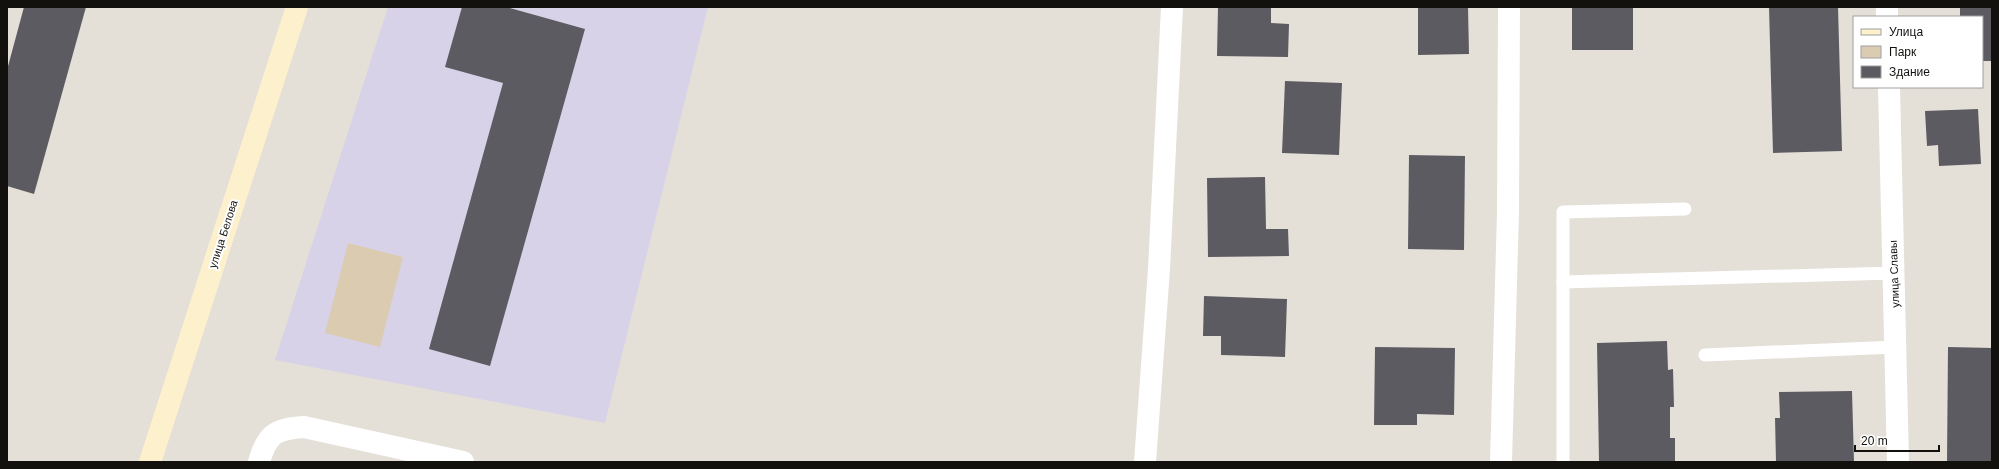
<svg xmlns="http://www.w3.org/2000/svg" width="1999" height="469" viewBox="0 0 1999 469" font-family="Helvetica,sans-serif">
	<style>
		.education { fill: #d7d2e8 }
		.green { fill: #dbccb1 }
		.building { fill: #5d5b62 }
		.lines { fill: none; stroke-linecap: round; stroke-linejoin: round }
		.lane { stroke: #fff; stroke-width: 13 }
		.street { stroke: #fff; stroke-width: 22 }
		.secondary { stroke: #fdf1cd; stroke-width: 22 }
		.labels { text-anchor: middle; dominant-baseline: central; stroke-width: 4; stroke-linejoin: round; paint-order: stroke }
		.street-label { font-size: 11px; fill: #12110e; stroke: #fff }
	</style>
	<rect width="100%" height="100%" fill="#e4dfd7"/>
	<polygon class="education" points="388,7 708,7 605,423 275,360"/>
	<polygon class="green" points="348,243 403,257 380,347 325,333"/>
	<g class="building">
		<polygon points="24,7 86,7 34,194 7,186 7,70"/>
		<polygon points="462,7 506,7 585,29 490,366 429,349 503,83 445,67"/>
		<polygon points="1218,7 1271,7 1271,23 1289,24 1288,57 1217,56"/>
		<polygon points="1418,7 1468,7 1469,54 1418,55"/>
		<rect x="1572" y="7" width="61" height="43"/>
		<polygon points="1769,7 1838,7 1842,151 1773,153"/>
		<polygon points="1960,7 1992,7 1992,61 1982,61 1982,17 1960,17"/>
		<polygon points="1285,81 1342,83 1339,155 1282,153"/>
		<polygon points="1978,109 1981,164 1939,166 1938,145 1927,146 1925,111"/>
		<polygon points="1409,155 1465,156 1464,250 1408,249"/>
		<polygon points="1265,177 1266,229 1288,229 1289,256 1208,257 1207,178"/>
		<polygon points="1204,296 1287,299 1285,357 1221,355 1221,336 1203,336"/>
		<polygon points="1667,341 1668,370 1673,369 1674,407 1670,407 1670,438 1675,438 1675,462 1599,462 1597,343"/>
		<polygon points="1375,347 1455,348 1454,415 1417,414 1417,425 1374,425"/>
		<polygon points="1948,347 1992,348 1992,462 1947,462"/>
		<polygon points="1852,391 1854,462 1776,462 1775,418 1780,418 1779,392"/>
	</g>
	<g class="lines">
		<g class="lane">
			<polyline points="1563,282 1563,212 1685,209"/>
			<polyline points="1705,355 1896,347"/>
			<polyline points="1563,462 1563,282 1894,273"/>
		</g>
		<g class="street">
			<polyline points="1887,7 1887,17"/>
			<polyline points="1889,87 1898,462"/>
			<path d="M259,462C267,434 275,429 304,427L463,462"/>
			<polyline points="1145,462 1159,269 1172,7"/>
			<polyline points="1501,462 1508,212 1509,7"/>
		</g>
		<polyline class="secondary" points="150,462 297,7"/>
	</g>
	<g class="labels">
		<g class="street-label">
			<text transform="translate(223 234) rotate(-72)">улица Белова</text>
			<text transform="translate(1894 274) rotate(-92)">улица Славы</text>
		</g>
	</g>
	<rect width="1999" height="469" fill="none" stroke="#12110e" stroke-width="16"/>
	<rect x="1853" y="16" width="130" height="72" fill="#ffffff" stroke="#a0a09f"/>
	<rect x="1861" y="29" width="20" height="6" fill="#fdf1cd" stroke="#a0a09f"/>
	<text x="1889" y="36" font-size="12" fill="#12110e">Улица</text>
	<rect x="1861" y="46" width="20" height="12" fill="#dbccb1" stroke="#a0a09f"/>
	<text x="1889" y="56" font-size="12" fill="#12110e">Парк</text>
	<rect x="1861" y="66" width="20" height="12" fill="#5d5b62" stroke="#a0a09f"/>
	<text x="1889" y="76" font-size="12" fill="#12110e">Здание</text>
	<path d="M1855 445v6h84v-6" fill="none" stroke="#12110e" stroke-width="2"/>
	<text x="1861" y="445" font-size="12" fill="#12110e" stroke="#ffffff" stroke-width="3" paint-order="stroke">20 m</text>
</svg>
